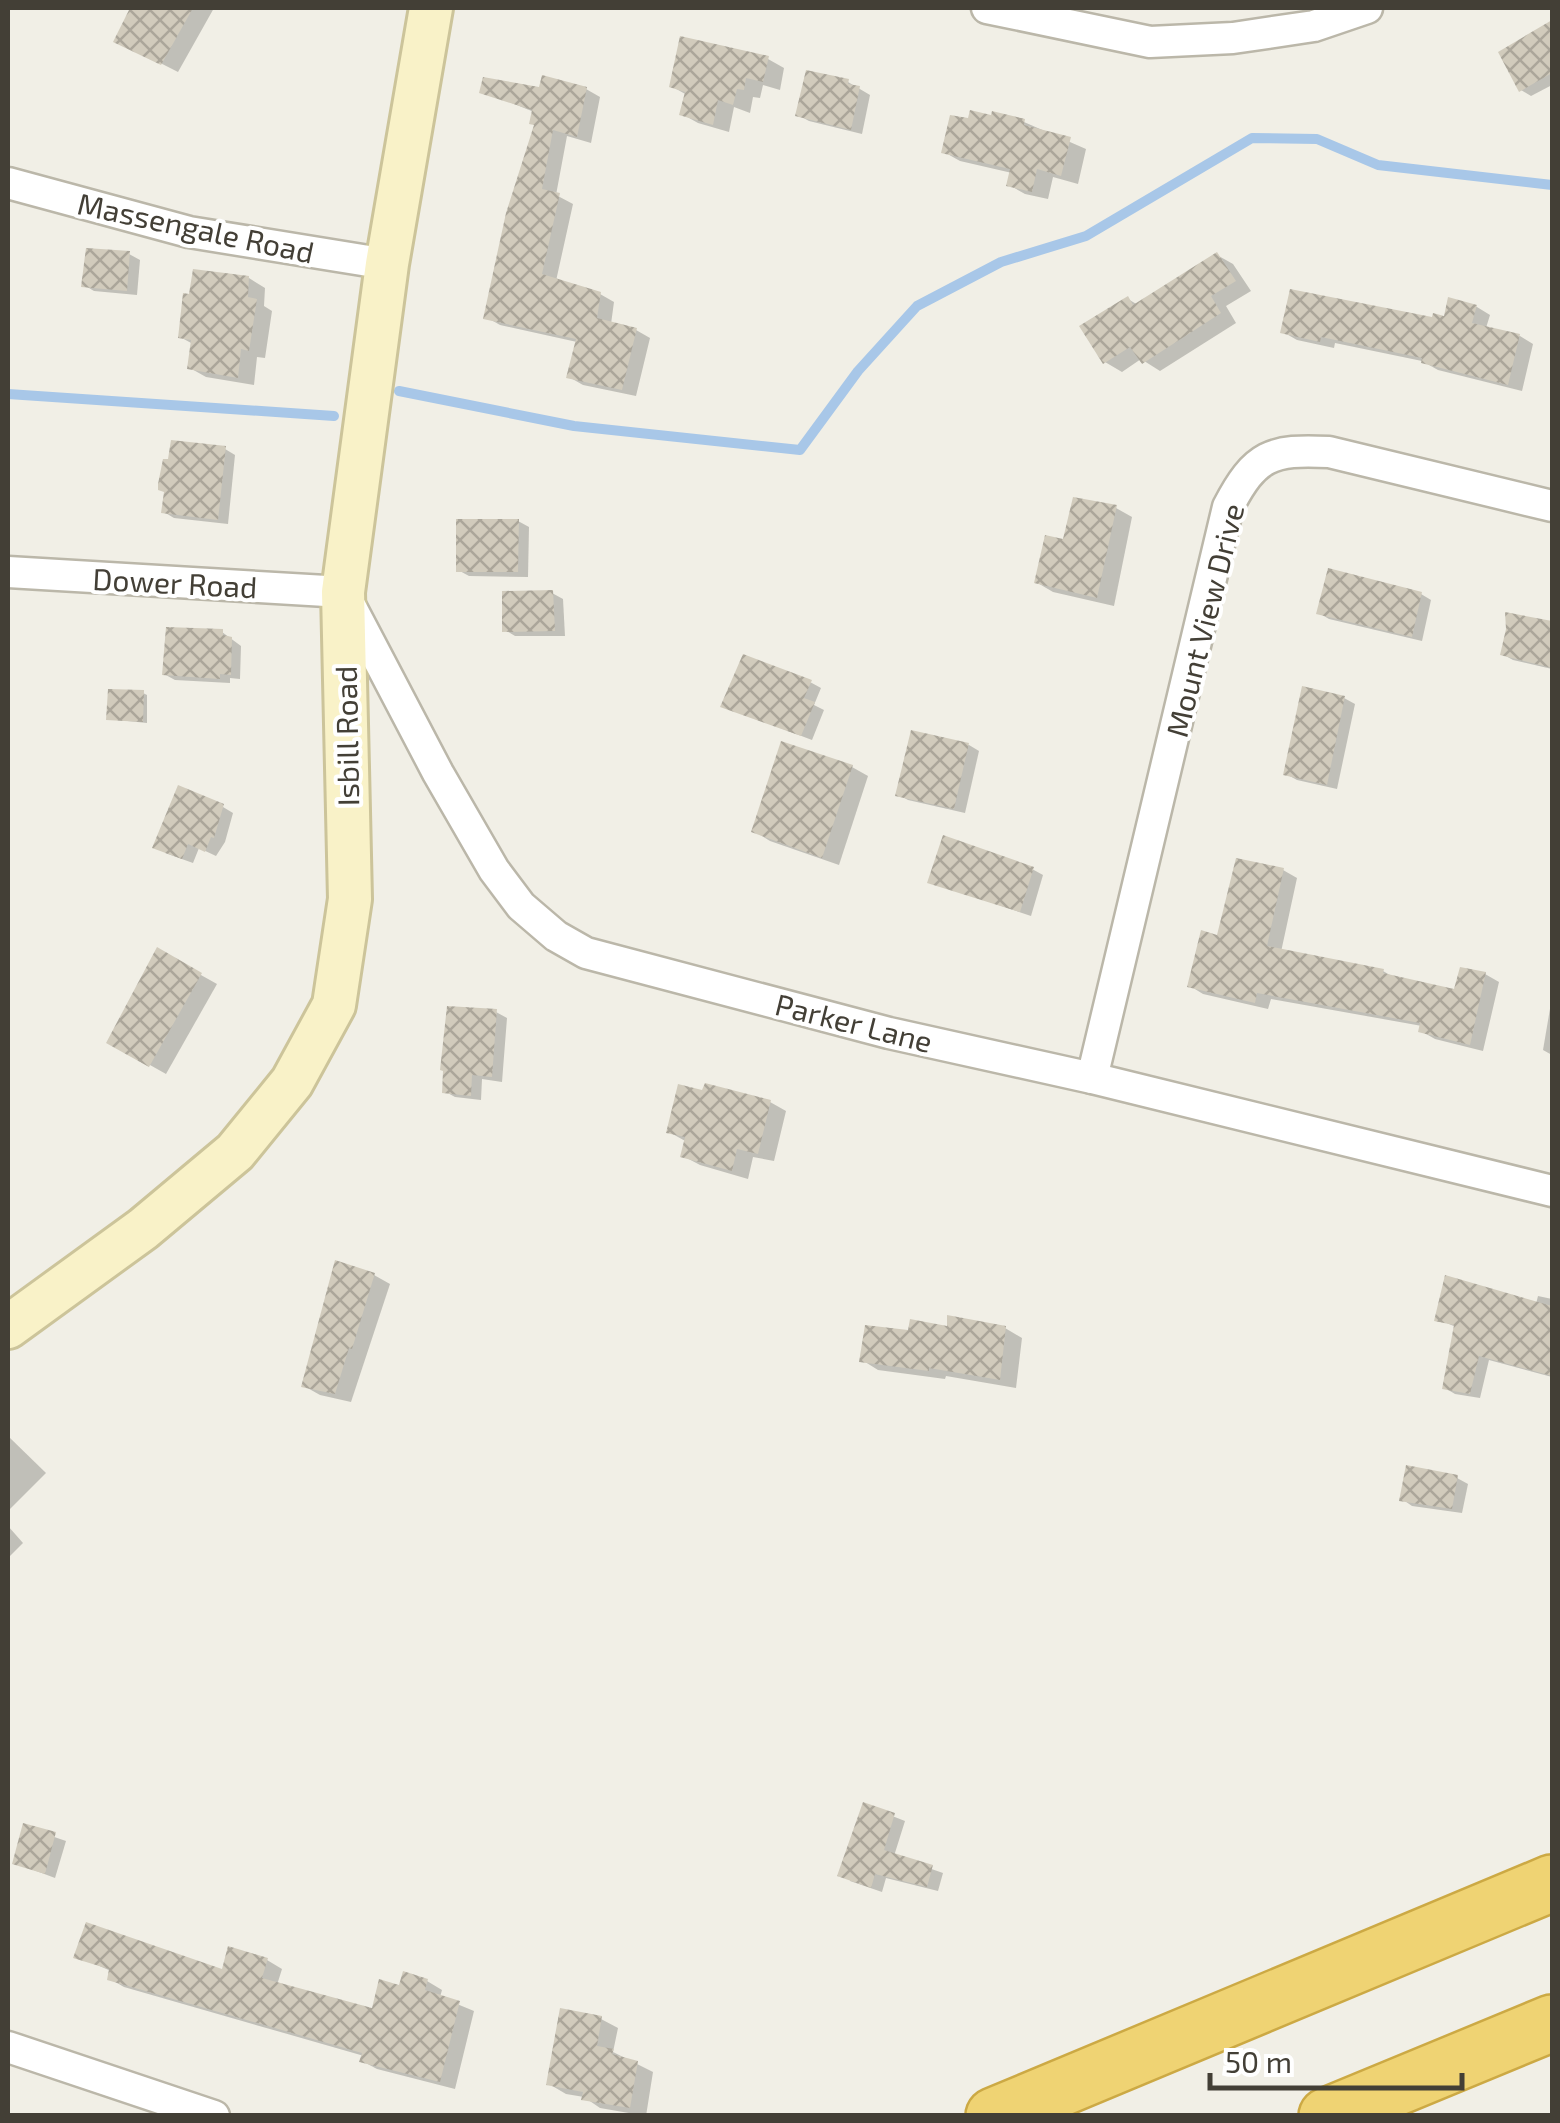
<svg xmlns="http://www.w3.org/2000/svg" width="1560" height="2123" viewBox="0 0 1560 2123" font-family="'Exo 2',sans-serif">
	<style>
		.shadow { fill: #0003 }
		.lines { fill: none; stroke-linecap: round; stroke-linejoin: round }
		.stream { stroke: #a8c7e8; stroke-width: 10 }
		.building { fill: url(#building-cross-hatch) }
		.street-casing { stroke: #bbb7a9; stroke-width: 35 }
		.secondary-casing { stroke: #ccc49a; stroke-width: 48 }
		.highway-casing { stroke: #cca944; stroke-width: 60 }
		.street { stroke: #fff; stroke-width: 30 }
		.secondary { stroke: #f9f2c8; stroke-width: 42 }
		.highway { stroke: #efd373; stroke-width: 55 }
		.labels { text-anchor: middle; dominant-baseline: central; stroke-width: 8; stroke-linejoin: round; paint-order: stroke }
		.street-label { font-size: 30px; fill: #433f36; stroke: #fff }
	</style>
	<defs>
		<pattern id="building-cross-hatch" width="8" height="8" patternUnits="userSpaceOnUse" patternTransform="scale(2.5)"><rect width="8" height="8" fill="#d1cbbc"/><path d="M0 0l8 8M0 8l8-8" fill="none" stroke="#aba69a"/></pattern>
	</defs>
	<rect width="100%" height="100%" fill="#f1efe6"/>
	<g class="shadow">
		<polygon points="133,8 214,8 178,72 117,41"/>
		<polygon points="1552,23 1552,85 1531,96 1521,90 1501,53"/>
		<polygon points="768,59 784,68 780,90 763,85 760,98 753,97 750,113 734,107 729,132 698,123 682,114 687,95 671,86"/>
		<polygon points="848,82 870,95 862,134 809,121 798,115"/>
		<polygon points="586,89 600,97 591,143 567,136 556,195 573,204 556,281 600,294 614,302 611,324 636,330 650,338 636,396 583,385 569,377 577,342 500,325 486,317 537,126 534,112 482,91"/>
		<polygon points="1024,122 1086,149 1078,184 1053,177 1048,199 1025,194 1009,185 1012,173 960,161 944,152"/>
		<polygon points="129,254 140,260 137,295 94,291 84,285"/>
		<polygon points="1217,255 1233,264 1251,291 1226,306 1236,323 1160,371 1141,359 1122,372 1105,362 1128,299 1138,305"/>
		<polygon points="249,278 265,288 264,306 272,311 265,358 257,357 254,385 206,377 190,368 193,344 180,337"/>
		<polygon points="1450,300 1477,307 1490,315 1486,328 1520,336 1533,344 1522,391 1438,370 1422,361 1335,343 1334,348 1297,340 1283,332 1446,319"/>
		<polygon points="225,449 235,455 228,524 174,518 164,512"/>
		<polygon points="1116,508 1132,517 1114,606 1053,592 1036,582 1064,542"/>
		<polygon points="518,521 529,527 528,577 469,576 458,570"/>
		<polygon points="552,593 563,599 565,636 515,636 505,630"/>
		<polygon points="1421,594 1431,600 1422,641 1329,619 1319,613"/>
		<polygon points="1508,615 1552,625 1552,669 1513,660 1502,654 1509,630"/>
		<polygon points="222,632 241,646 240,679 230,678 230,683 175,680 164,674"/>
		<polygon points="8,649 10,650 9,687 8,687"/>
		<polygon points="810,682 821,688 814,705 824,710 812,740 723,706"/>
		<polygon points="143,693 147,695 147,723 108,719"/>
		<polygon points="1344,698 1355,704 1337,789 1297,780 1286,774"/>
		<polygon points="912,733 969,745 979,751 965,813 908,800 897,794"/>
		<polygon points="852,767 868,776 839,865 770,841 754,831"/>
		<polygon points="223,807 233,813 225,842 216,856 199,848 193,863 165,853"/>
		<polygon points="1032,869 1043,875 1031,916 930,882"/>
		<polygon points="1283,870 1297,878 1281,952 1383,971 1395,978 1455,992 1485,974 1499,982 1483,1051 1435,1039 1421,1031 1422,1026 1271,999 1268,1009 1203,994 1190,986 1219,938"/>
		<polygon points="158,951 217,984 166,1074 109,1042"/>
		<polygon points="1552,997 1552,1055 1543,1050"/>
		<polygon points="496,1012 507,1018 502,1082 482,1079 481,1100 455,1097 444,1091"/>
		<polygon points="770,1102 786,1111 774,1161 753,1157 748,1179 700,1165 683,1156 687,1142 669,1132"/>
		<polygon points="374,1275 390,1284 351,1402 320,1395 304,1386"/>
		<polygon points="1538,1296 1552,1299 1552,1377 1489,1360 1480,1398 1455,1394 1445,1388 1456,1327 1437,1319 1536,1304"/>
		<polygon points="1005,1328 1022,1338 1016,1388 946,1376 945,1379 878,1370 862,1360 910,1333"/>
		<polygon points="8,1436 46,1473 8,1511"/>
		<polygon points="1457,1478 1468,1484 1462,1513 1412,1506 1402,1499"/>
		<polygon points="8,1526 23,1543 8,1558"/>
		<polygon points="864,1805 905,1821 894,1856 943,1873 938,1891 886,1878 882,1892 850,1881"/>
		<polygon points="25,1827 66,1841 55,1878 15,1863"/>
		<polygon points="76,1956 224,1972 267,1960 282,1969 277,1985 374,2012 401,1989 427,1981 442,1990 440,1997 474,2011 455,2089 377,2069 362,2061 364,2056 124,1987 110,1979 111,1971"/>
		<polygon points="601,2019 618,2028 613,2052 653,2072 646,2116 600,2108 584,2097 566,2094 549,2084"/>
	</g>
	<g class="lines">
		<g class="stream">
			<polyline points="399,391 574,426 800,450 858,371 917,306 1001,262 1086,236 1252,138 1317,139 1378,165 1552,185"/>
			<polyline points="8,394 334,416"/>
		</g>
	</g>
	<g class="building">
		<polygon points="130,8 193,8 161,65 113,42"/>
		<polygon points="1552,20 1552,73 1519,92 1498,52"/>
		<polygon points="680,36 769,56 763,82 746,78 744,90 737,89 733,105 718,100 713,125 679,115 685,92 669,87"/>
		<polygon points="806,70 849,79 848,84 860,86 851,130 795,116"/>
		<polygon points="542,75 587,87 577,137 553,130 542,189 560,193 542,274 601,292 597,318 637,328 622,390 566,378 576,339 483,319 506,213 534,125 529,124 532,110 479,93 483,77 539,87"/>
		<polygon points="970,110 991,115 992,111 1025,119 1024,125 1071,137 1061,176 1037,169 1032,192 1006,186 1010,169 941,153 950,115 968,118"/>
		<polygon points="86,248 130,251 127,291 81,287"/>
		<polygon points="1217,252 1236,281 1211,296 1221,313 1142,364 1130,347 1103,364 1079,326 1128,296 1133,305"/>
		<polygon points="193,269 249,276 248,297 257,299 249,351 241,349 238,378 187,369 191,340 178,338 183,293 189,294"/>
		<polygon points="1290,289 1432,317 1433,313 1444,316 1448,297 1477,305 1472,323 1520,334 1508,385 1421,363 1422,358 1321,337 1320,342 1280,333"/>
		<polygon points="171,440 226,446 218,520 161,513 164,492 158,490 158,484 163,459 168,459"/>
		<polygon points="1073,497 1117,505 1097,598 1034,583 1045,535 1063,539"/>
		<polygon points="456,519 519,519 518,572 456,572"/>
		<polygon points="1328,568 1422,592 1412,637 1316,614"/>
		<polygon points="553,590 555,631 502,632 502,591"/>
		<polygon points="1505,612 1552,621 1552,668 1500,655 1506,629"/>
		<polygon points="166,627 223,629 223,635 232,637 231,675 220,674 220,679 162,675"/>
		<polygon points="743,654 812,680 804,698 815,702 801,736 720,707"/>
		<polygon points="1302,686 1345,696 1327,785 1283,775"/>
		<polygon points="108,689 144,690 143,722 106,720"/>
		<polygon points="911,730 969,743 954,809 895,796"/>
		<polygon points="781,741 853,765 822,858 751,832"/>
		<polygon points="178,785 224,804 214,838 211,837 205,852 188,844 182,859 152,848"/>
		<polygon points="943,835 1034,867 1020,912 927,883"/>
		<polygon points="1236,858 1284,868 1267,946 1384,969 1383,973 1454,989 1460,967 1486,972 1470,1045 1418,1032 1420,1023 1257,993 1255,1003 1187,987 1201,930 1217,935"/>
		<polygon points="157,947 202,973 149,1067 106,1043"/>
		<polygon points="447,1006 497,1009 492,1077 472,1075 471,1096 442,1093 443,1071 440,1070"/>
		<polygon points="705,1083 771,1100 758,1154 737,1149 732,1171 680,1157 685,1137 666,1133 678,1084 702,1090"/>
		<polygon points="335,1260 375,1273 352,1349 349,1348 335,1394 301,1387"/>
		<polygon points="1445,1275 1552,1306 1552,1376 1479,1356 1470,1394 1442,1389 1454,1325 1434,1321"/>
		<polygon points="947,1315 1006,1326 1000,1380 929,1368 929,1371 859,1362 865,1325 908,1330 910,1319 947,1326"/>
		<polygon points="1406,1465 1458,1475 1452,1509 1399,1501"/>
		<polygon points="863,1802 895,1813 884,1850 933,1865 927,1887 875,1874 871,1888 837,1876"/>
		<polygon points="23,1823 56,1832 45,1874 12,1864"/>
		<polygon points="86,1922 222,1969 228,1946 268,1958 262,1978 372,2008 379,1979 399,1985 403,1971 428,1979 425,1990 460,2001 440,2082 359,2062 362,2053 107,1980 109,1969 73,1958"/>
		<polygon points="560,2008 602,2016 597,2046 614,2049 612,2054 638,2061 630,2108 581,2100 583,2092 546,2085"/>
	</g>
	<g class="lines">
		<g class="street-casing">
			<g id="street">
				<polyline points="987,8 1150,42 1233,38 1314,26 1367,8"/>
				<polyline points="8,183 189,232 387,264"/>
				<polyline points="8,572 343,592 438,773 494,870 521,906 556,936 586,953 889,1033 1092,1078 1552,1191"/>
				<path d="M1092,1078L1228,507C1255,455 1271,449 1329,452L1552,506"/>
				<polyline points="8,2047 214,2116"/>
			</g>
		</g>
		<g class="secondary-casing">
			<polyline id="secondary" points="8,1327 143,1229 235,1152 292,1082 334,1005 350,899 343,592 387,264 431,8"/>
		</g>
		<g class="highway-casing">
			<g id="highway">
				<polyline points="994,2116 1552,1883"/>
				<polyline points="1327,2116 1552,2023"/>
			</g>
		</g>
		<use href="#street" class="street"/>
		<use href="#secondary" class="secondary"/>
		<use href="#highway" class="highway"/>
	</g>
	<g class="labels">
		<g class="street-label">
			<text transform="translate(196 227) rotate(12)">Massengale Road</text>
			<text transform="translate(175 582) rotate(3)">Dower Road</text>
			<text transform="translate(1204 620) rotate(-76)">Mount View Drive</text>
			<text transform="translate(346 736) rotate(-91)">Isbill Road</text>
			<text transform="translate(854 1022) rotate(14)">Parker Lane</text>
		</g>
	</g>
	<rect width="1560" height="2123" fill="none" stroke="#433f36" stroke-width="20"/>
	<path d="M1210 2073v15h252v-15" fill="none" stroke="#433f36" stroke-width="5"/>
	<text x="1225" y="2073" font-size="30" fill="#433f36" stroke="#ffffff" stroke-width="8" paint-order="stroke">50 m</text>
</svg>
